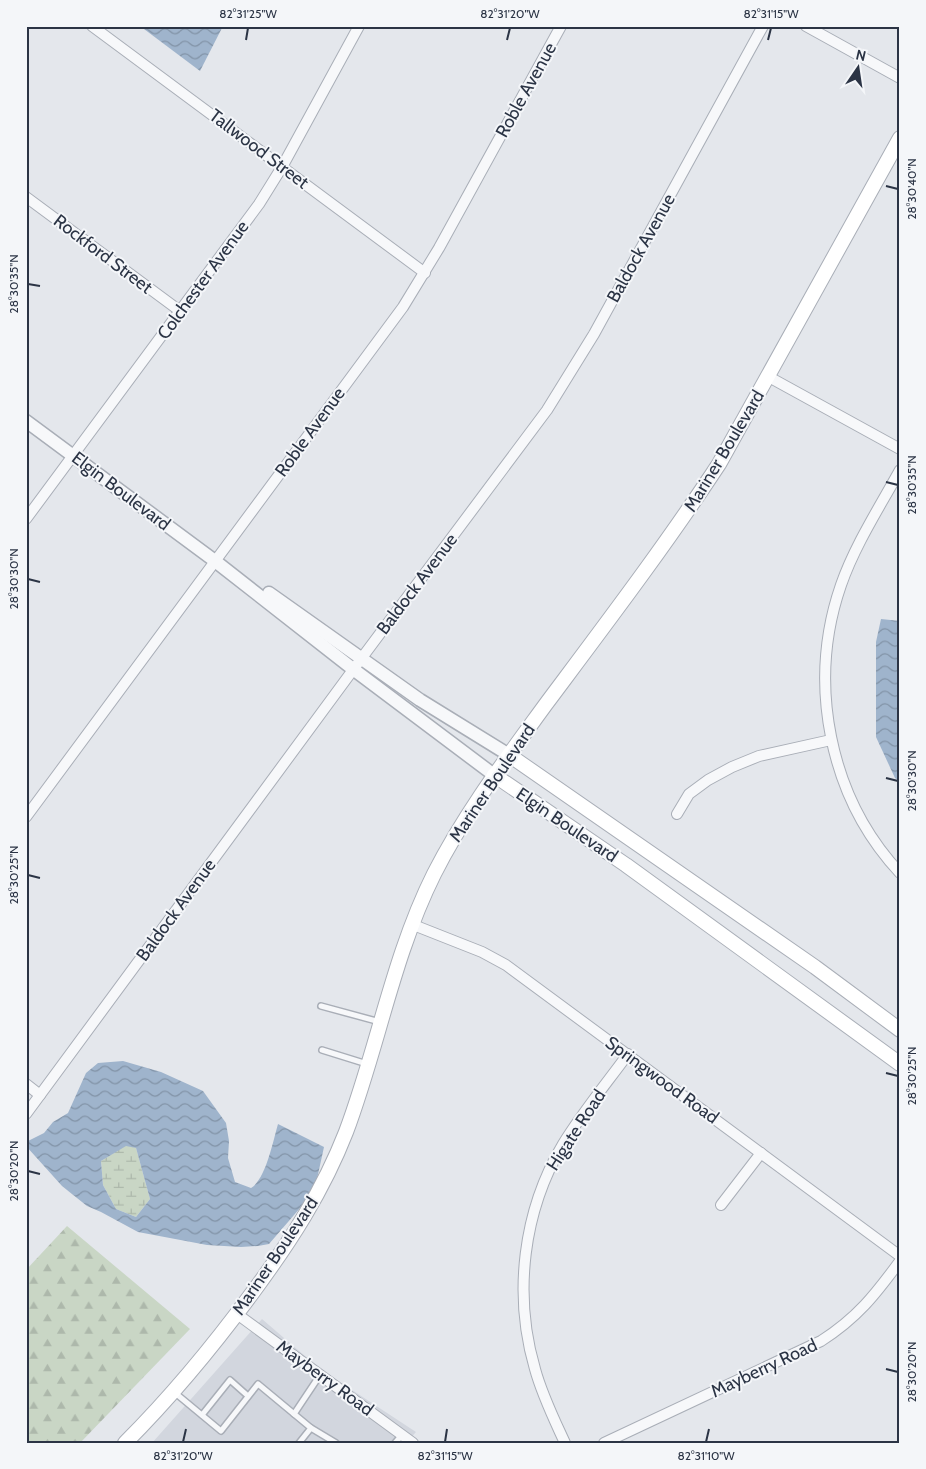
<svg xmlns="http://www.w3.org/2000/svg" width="926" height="1469" viewBox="0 0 926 1469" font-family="Cabin,sans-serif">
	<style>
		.built { fill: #d2d6de }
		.forest { fill: url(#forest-firs) }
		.wetland { fill: url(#wetland-marsh) }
		.water { fill: url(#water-waves); fill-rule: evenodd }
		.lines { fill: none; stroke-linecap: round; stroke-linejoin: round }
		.service-casing { stroke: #a9aeb7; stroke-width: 8 }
		.minor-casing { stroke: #a9aeb7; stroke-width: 12 }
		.tertiary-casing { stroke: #a9aeb7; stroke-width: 15 }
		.secondary-casing { stroke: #a9aeb7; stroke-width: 16 }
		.service { stroke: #f7f8fa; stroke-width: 5 }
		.minor { stroke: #f7f8fa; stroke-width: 10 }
		.tertiary { stroke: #f7f8fa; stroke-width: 12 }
		.secondary { stroke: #fff; stroke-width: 14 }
		.ticks { fill: none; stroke: #2b3445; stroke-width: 2 }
		.labels { text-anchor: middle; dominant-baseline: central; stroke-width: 4; stroke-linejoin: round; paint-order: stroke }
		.street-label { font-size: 18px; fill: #2b3445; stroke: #f4f6f9 }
		.neatline { fill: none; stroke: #2b3445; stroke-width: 2 }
		.ticks-label { font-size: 12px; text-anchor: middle; fill: #2b3445 }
	</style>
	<defs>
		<pattern id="forest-firs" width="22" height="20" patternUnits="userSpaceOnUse" patternTransform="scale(1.25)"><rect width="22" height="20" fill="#c9d6c5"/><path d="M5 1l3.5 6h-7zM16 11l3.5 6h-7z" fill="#adb8ab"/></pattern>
		<pattern id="wetland-marsh" width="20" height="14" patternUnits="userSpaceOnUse" patternTransform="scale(1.25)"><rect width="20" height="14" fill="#c9d6c5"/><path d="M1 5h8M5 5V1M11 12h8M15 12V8" fill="none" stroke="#adb8ab"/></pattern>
		<pattern id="water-waves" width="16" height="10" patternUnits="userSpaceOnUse" patternTransform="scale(1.25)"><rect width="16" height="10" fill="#9fb4cc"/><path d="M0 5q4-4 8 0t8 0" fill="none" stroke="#8293a7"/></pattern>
	</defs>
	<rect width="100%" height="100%" fill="#e4e7ec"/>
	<polygon class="built" points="262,1319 320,1369 416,1432 406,1443 152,1443"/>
	<polygon class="forest" points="67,1226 190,1329 80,1443 28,1443 26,1441 26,1270"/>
	<polygon class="wetland" points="126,1145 136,1148 150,1199 136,1217 116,1209 103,1185 101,1161"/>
	<g class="water">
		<polygon points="140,26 223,26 200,71"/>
		<polygon points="881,619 900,621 900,782 895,778 876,737 876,642"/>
		<path d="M123,1061L161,1072L203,1091L226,1123L229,1141L228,1158L235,1182L251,1188C266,1179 273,1141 278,1124L324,1147L317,1179L307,1200L269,1244L258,1246L241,1247L207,1245L138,1232L101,1212L87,1206L62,1186L26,1146V1142L44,1133L53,1122L68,1113L86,1073L98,1063ZM126,1146L136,1148L150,1199L136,1217L116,1209L103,1185L101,1161Z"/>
	</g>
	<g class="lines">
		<g class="service-casing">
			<g id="service">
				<polyline points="321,1006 380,1022"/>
				<polyline points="322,1050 367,1064"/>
				<polyline points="174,1392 221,1431 258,1384 311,1428 336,1443"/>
				<polyline points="294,1414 320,1375"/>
				<polyline points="202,1415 230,1380 248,1396"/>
				<polyline points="299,1443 311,1428"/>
				<polyline points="395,1443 402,1435"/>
			</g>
		</g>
		<g class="minor-casing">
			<g id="minor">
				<polyline points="92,26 425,273"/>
				<polyline points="806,26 900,78"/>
				<polyline points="26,197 180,311"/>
				<polyline points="769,377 900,449"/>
				<path d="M900,470C879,508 855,545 841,585C807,683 829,797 900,873"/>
				<polyline points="26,519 259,204 282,167 359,26"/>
				<polyline points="677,814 689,794 708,780 732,767 759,756 831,740"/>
				<polyline points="26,817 403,307 439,248 561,26"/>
				<polyline points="411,924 482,952 506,965 900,1256"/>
				<polyline points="26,1084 40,1095"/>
				<polyline points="26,1114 361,659 547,410 594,334 763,26"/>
				<polyline points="721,1205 761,1153"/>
				<polyline points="237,1314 413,1443"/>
				<path d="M565,1443C554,1419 542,1395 535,1369C513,1294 523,1211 563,1144C582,1113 606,1084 628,1054"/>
				<path d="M604,1443L821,1341C857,1318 875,1295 900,1261"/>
			</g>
		</g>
		<g class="tertiary-casing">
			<g id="tertiary">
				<polyline points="26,421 215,561 353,669 494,775"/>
				<polyline points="269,593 420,700 509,755"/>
			</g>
		</g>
		<g class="secondary-casing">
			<g id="secondary">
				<polyline points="509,755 815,967 900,1030"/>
				<polyline points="494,775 626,865 900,1064"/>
				<path d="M125,1443C172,1396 214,1345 253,1292C290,1242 323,1191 346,1132C378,1047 393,956 434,874C465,813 506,759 546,704C605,625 665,546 719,464L900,138"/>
			</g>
		</g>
		<use href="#service" class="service"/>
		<use href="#minor" class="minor"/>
		<use href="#tertiary" class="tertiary"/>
		<use href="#secondary" class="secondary"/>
	</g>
	<path class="ticks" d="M246,40L248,28M507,40L510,28M768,40L771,28M886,186L898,189M28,284L40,286M886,482L898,485M28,579L40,582M886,778L898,781M28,875L40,878M886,1073L898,1076M28,1171L40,1174M886,1369L898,1372M183,1442L186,1429M445,1442L447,1429M706,1442L709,1429"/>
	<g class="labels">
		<g class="street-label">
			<text transform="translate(526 90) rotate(-61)">Roble Avenue</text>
			<text transform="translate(259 149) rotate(37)">Tallwood Street</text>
			<text transform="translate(641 248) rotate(-61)">Baldock Avenue</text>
			<text transform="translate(103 254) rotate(37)">Rockford Street</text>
			<text transform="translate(203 280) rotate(-54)">Colchester Avenue</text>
			<text transform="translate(310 432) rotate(-54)">Roble Avenue</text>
			<text transform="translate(724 451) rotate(-59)">Mariner Boulevard</text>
			<text transform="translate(121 491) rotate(37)">Elgin Boulevard</text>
			<text transform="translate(417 584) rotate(-53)">Baldock Avenue</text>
			<text transform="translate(492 783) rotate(-56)">Mariner Boulevard</text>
			<text transform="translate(567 825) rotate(34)">Elgin Boulevard</text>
			<text transform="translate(176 910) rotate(-54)">Baldock Avenue</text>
			<text transform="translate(662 1080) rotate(36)">Springwood Road</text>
			<text transform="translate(576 1130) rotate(-57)">Higate Road</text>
			<text transform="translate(275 1256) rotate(-56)">Mariner Boulevard</text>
			<text transform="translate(764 1368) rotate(-25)">Mayberry Road</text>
			<text transform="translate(325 1378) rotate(36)">Mayberry Road</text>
		</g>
	</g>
	<rect width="926" height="1469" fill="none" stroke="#f4f6f9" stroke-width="55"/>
	<g transform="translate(858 68) rotate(13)" stroke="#f4f6f9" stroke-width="4" paint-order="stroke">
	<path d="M0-4L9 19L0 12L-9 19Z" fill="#2b3445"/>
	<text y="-8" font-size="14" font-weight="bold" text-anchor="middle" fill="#2b3445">N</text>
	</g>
	<rect x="28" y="28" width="870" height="1414" class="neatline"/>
	<g class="ticks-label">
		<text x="248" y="18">82°31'25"W</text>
		<text x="510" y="18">82°31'20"W</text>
		<text x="771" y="18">82°31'15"W</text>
		<text transform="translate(912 189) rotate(-90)" y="4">28°30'40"N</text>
		<text transform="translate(14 284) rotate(-90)" y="4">28°30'35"N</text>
		<text transform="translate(912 485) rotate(-90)" y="4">28°30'35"N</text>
		<text transform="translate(14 579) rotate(-90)" y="4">28°30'30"N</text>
		<text transform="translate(912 781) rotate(-90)" y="4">28°30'30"N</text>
		<text transform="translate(14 875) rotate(-90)" y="4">28°30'25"N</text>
		<text transform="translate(912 1076) rotate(-90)" y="4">28°30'25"N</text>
		<text transform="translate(14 1171) rotate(-90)" y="4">28°30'20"N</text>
		<text transform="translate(912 1372) rotate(-90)" y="4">28°30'20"N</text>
		<text x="183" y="1460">82°31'20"W</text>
		<text x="445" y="1460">82°31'15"W</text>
		<text x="706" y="1460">82°31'10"W</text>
	</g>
</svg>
